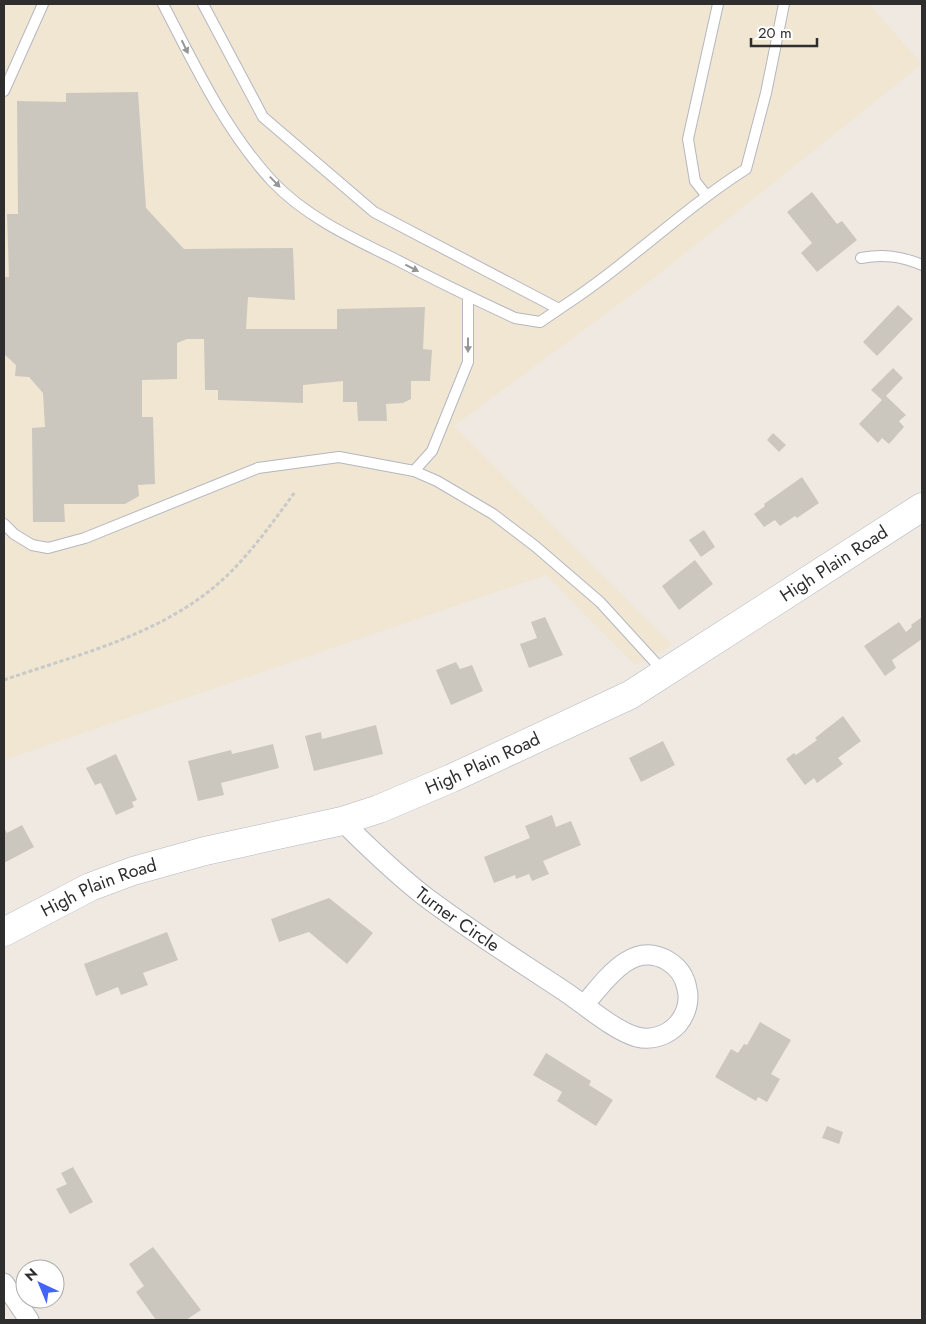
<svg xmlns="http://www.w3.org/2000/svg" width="926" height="1324" viewBox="0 0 926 1324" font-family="Jost,sans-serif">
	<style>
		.education { fill: #f0e6d1 }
		.building { fill: #cbc7bf }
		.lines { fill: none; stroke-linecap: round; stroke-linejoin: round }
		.lane-casing { stroke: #b4b7c1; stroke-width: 12 }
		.street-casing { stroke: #b4b7c1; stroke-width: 21 }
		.secondary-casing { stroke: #b4b7c1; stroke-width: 29 }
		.path { stroke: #c9c9c9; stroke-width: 3; stroke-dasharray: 4 2.5; stroke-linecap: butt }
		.lane { stroke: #fff; stroke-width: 10 }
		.street { stroke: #fff; stroke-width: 19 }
		.secondary { stroke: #fff; stroke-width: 28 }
		.oneway { fill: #969696 }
		.labels { text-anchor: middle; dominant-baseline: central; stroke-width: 4; stroke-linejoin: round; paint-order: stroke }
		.street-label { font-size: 18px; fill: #2e2e2e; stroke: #fff }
	</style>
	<rect width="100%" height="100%" fill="#efe9e1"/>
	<polygon class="education" points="4,4 869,4 922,64 658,275 454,426 672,645 635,665 546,575 4,760"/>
	<g class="building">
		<polygon points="138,92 146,208 184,249 293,248 295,300 248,297 246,329 337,329 337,309 425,307 423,349 432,350 430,381 411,381 411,399 403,403 386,404 387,421 358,421 357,402 343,402 343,381 303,385 303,403 218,400 218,390 205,390 204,339 187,339 177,343 177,379 142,380 142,417 153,417 155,484 138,485 139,496 125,504 64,504 65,522 33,522 32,428 45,427 43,393 29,377 15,376 16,365 4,354 4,277 9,277 7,214 18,214 17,101 66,102 66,93"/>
		<polygon points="812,192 837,224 842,221 857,240 817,272 801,253 812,243 787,212"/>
		<polygon points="898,305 913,319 877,356 863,342"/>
		<polygon points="893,368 903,378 886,396 906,415 899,421 904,427 889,444 882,438 878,443 859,424 882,400 871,390"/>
		<polygon points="773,433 786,445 779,452 767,440"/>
		<polygon points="802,477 819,503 797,518 795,516 780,526 775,520 764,527 754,514 765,506 764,504"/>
		<polygon points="704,530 715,547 701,557 689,540"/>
		<polygon points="695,560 713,584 679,610 662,586"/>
		<polygon points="545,617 563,655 529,668 520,644 537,638 531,622"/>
		<polygon points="922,617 922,639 892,660 896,668 885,676 864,646 899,622 906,632 912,627 911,625"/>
		<polygon points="456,662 460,669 472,665 483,691 451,705 436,670"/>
		<polygon points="843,716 861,741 838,758 843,764 817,783 814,778 805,785 786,759 794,753 796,755 817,740 815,738"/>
		<polygon points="376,725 383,754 314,771 305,736 321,732 322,739"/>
		<polygon points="663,741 675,765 641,782 629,758"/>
		<polygon points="273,744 279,768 221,783 224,795 198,801 188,761 231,750 232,754"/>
		<polygon points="116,754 137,800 132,802 134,807 116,815 101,783 95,785 86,768"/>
		<polygon points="552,815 556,827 571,821 581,845 543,861 549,874 532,881 529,874 516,879 515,875 494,883 484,857 530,838 525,826"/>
		<polygon points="22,825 34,847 4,863 4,828 7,833"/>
		<polygon points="329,898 373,933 347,964 309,932 279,942 271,919"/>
		<polygon points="167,932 178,960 143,973 148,985 121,995 118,987 96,996 84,964"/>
		<polygon points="760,1022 791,1040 771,1074 780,1079 767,1102 758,1097 756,1101 715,1077 731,1049 738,1053 744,1044 747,1045"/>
		<polygon points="546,1053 591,1081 589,1085 613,1100 596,1126 557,1101 562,1092 533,1075"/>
		<polygon points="827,1126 843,1132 839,1144 822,1138"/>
		<polygon points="73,1167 93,1202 70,1214 56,1189 67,1184 61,1173"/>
		<polygon points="153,1247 201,1310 186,1320 156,1320 136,1292 144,1286 129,1264"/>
	</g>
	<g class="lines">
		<g class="lane-casing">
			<g id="lane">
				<path d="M163,4C194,64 225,130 272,181C305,216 350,237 393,258C433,279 474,299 515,318L540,322L559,309"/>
				<path d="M203,4L263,117L374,212L559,309C625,267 680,211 746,169L766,93L784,4"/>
				<polyline points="4,91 43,4"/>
				<polyline points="706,195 695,181 688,139 718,4"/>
				<path d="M861,258C883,254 901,256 922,265"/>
				<polyline points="414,471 432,451 468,362 468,296"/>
				<polyline points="4,524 14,534 32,545 48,548 85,538 258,468 339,457 414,471 437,481 493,514 535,546 600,602 663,671"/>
			</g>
		</g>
		<g class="street-casing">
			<g id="street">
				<path id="s1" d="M342,821C368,847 394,872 423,895C469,930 519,961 567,993C586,1006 615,1031 637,1037C652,1041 668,1035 678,1024C686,1014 690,1001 687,989C685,977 678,967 668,961C632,939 605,981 584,1005"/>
				<polyline points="4,1283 29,1320"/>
			</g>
		</g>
		<g class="secondary-casing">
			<g id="secondary">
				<path id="s2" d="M4,932L90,887L133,871L205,851L342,821L379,809L452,778L630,695L922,507"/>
			</g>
		</g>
		<path class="path" d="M4,680C73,656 149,638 208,592C242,566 270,526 295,492"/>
		<use href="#lane" class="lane"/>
		<use href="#street" class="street"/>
		<use href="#secondary" class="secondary"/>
	</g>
	<defs><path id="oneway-solid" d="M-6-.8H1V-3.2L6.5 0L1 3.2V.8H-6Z" transform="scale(1.25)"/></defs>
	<g class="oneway">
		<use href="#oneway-solid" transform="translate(185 47) rotate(64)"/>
		<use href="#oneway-solid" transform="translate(275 182) rotate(46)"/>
		<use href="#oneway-solid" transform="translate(412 268) rotate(27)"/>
		<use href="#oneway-solid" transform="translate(468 345) rotate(90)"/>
	</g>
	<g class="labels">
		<g class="street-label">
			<text stroke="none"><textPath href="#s2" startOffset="915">High Plain Road</textPath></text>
			<text stroke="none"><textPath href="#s2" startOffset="510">High Plain Road</textPath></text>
			<text stroke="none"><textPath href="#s2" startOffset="105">High Plain Road</textPath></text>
			<text stroke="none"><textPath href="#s1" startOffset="152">Turner Circle</textPath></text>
		</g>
	</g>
	<rect width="926" height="1324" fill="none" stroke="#2e2e2e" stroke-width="10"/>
	<g transform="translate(40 1284) rotate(316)"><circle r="24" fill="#ffffff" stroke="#ababab"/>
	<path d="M0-4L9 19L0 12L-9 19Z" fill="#4264fb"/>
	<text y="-8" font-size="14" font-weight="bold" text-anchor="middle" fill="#2e2e2e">N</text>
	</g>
	<path d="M751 38v8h66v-8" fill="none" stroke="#2e2e2e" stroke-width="2.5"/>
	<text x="758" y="38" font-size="15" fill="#2e2e2e" stroke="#ffffff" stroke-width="4" paint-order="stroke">20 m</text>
</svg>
